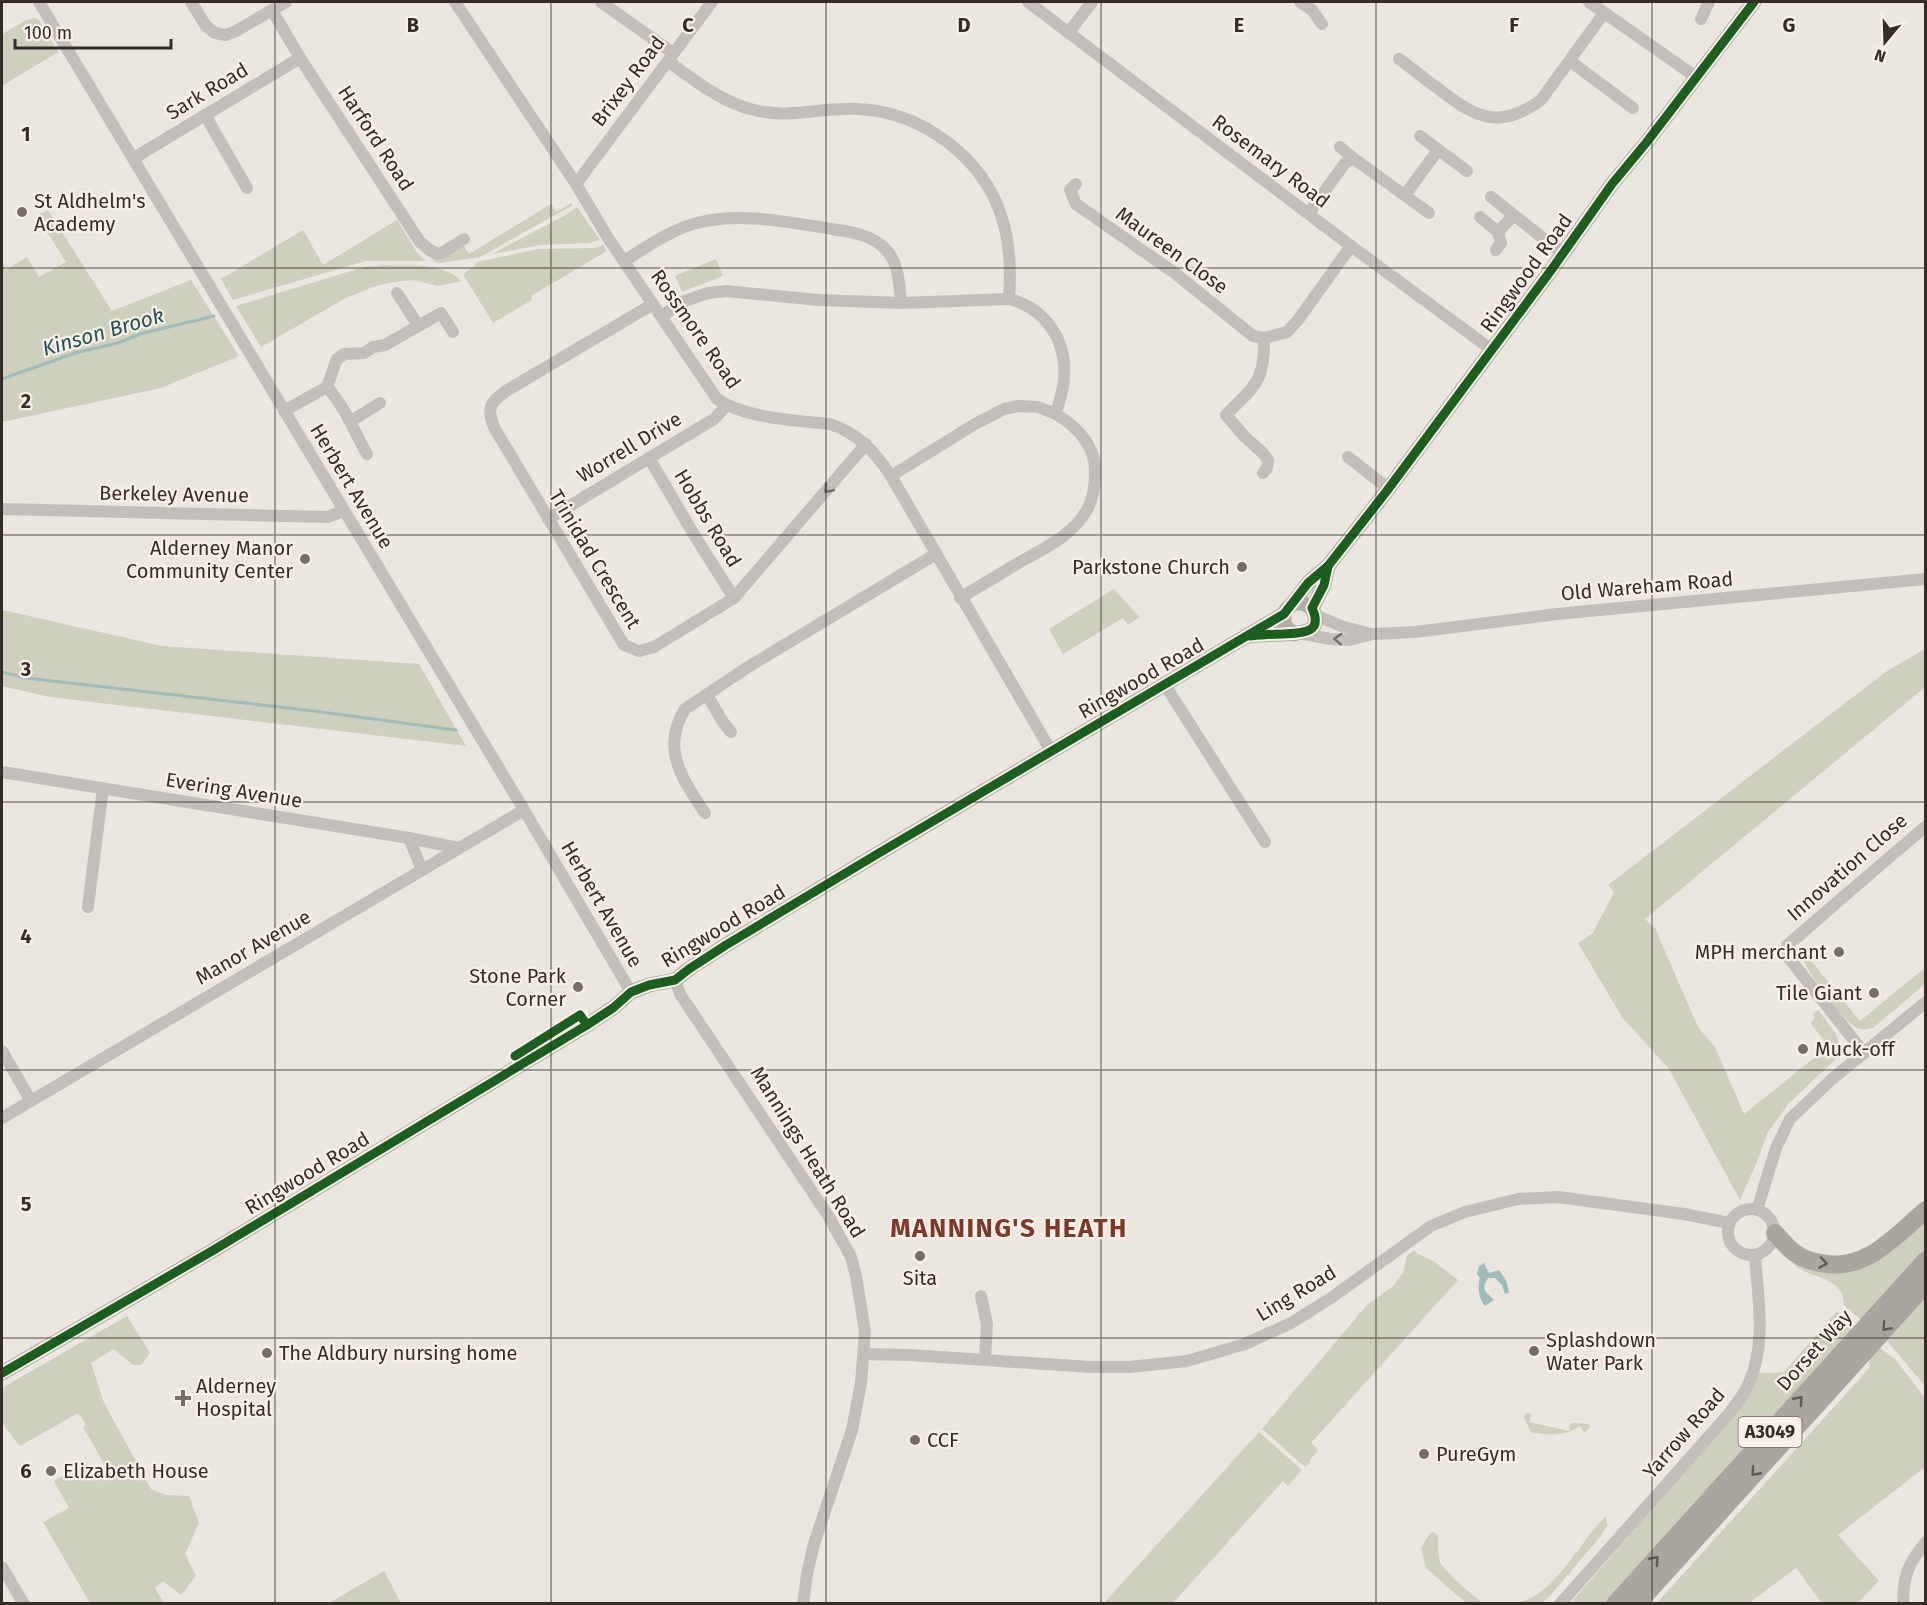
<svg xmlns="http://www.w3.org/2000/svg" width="1927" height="1605" viewBox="0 0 1927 1605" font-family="'Fira Sans',sans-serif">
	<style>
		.green { fill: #cecfbc }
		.water { fill: #9fbcba }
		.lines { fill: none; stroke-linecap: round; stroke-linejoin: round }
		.stream { stroke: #9fbcba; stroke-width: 3 }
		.minor { stroke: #c4beba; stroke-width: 12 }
		.major { stroke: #b3ada9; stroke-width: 15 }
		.highway { stroke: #aba59f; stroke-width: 18 }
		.cycleway-casing { stroke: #f8f0e8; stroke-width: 13 }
		.cycleway { stroke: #1b5e20; stroke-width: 9 }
		.oneway { stroke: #756e6a }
		.oneway2 { stroke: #645c58 }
		.grid { fill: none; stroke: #352c28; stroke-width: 1.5; stroke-opacity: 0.55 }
		.poi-dot { fill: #756d68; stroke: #f8f0e8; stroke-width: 2 }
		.labels { text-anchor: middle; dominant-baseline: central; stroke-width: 4.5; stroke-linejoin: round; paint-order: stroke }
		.shield { fill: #f8f0e8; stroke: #706762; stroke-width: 1.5 }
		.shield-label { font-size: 18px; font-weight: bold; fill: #352c28 }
		.street-label { font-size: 20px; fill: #352c28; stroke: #f8f0e8 }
		.poi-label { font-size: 20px; fill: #352c28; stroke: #f8f0e8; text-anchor: start }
		.water-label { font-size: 21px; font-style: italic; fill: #225252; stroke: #f8f0e8 }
		.district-label { font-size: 26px; font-weight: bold; letter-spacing: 1.5px; fill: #7c3829; stroke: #f8f0e8 }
		.grid-label { font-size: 20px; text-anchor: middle; font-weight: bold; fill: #352c28; stroke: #f8f0e8; stroke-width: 4.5; stroke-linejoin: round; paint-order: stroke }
	</style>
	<rect width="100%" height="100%" fill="#ece6e0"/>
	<g class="green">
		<polygon points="34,18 39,20 58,52 2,86 2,34 25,21"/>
		<polygon points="571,203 573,205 480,257 441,263 435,262 427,254 462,243 469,254 551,204 556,212"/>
		<polygon points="577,207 600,240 589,243 540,245 492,254 564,216"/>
		<polygon points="48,210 112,311 191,280 239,356 161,388 2,422 2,263 6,270 27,257 39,277 66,262 37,216"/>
		<polygon points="397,220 418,254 426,261 366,261 233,300 221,279 303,230 323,265"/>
		<polygon points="603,245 607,251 531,296 532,300 493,323 464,276 465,272 474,267 477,262 538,249 595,248"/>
		<polygon points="716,259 723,276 682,292 675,276"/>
		<path d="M384,265C410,266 442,262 462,281L437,286L414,280L393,282L373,287L344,299L261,347L236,306L364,267Z"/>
		<polygon points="1114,589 1139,617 1128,625 1123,618 1063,654 1049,629"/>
		<polygon points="2,610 162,646 419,664 466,746 49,697 2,686"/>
		<polygon points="1925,649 1925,687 1645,919 1655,928 1694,1018 1698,1027 1715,1047 1744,1114 1829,1046 1810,1023 1815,1018 1813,1014 1818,1010 1836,1034 1841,1050 1835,1060 1789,1103 1768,1132 1756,1164 1740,1200 1669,1069 1622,1017 1578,943 1593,933 1614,892 1608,885 1887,671"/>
		<path d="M1849,900L1798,945L1860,1021L1921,971L1925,969V984L1873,1028C1866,1030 1861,1030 1855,1027C1843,1020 1814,980 1807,967C1803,961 1801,952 1798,945L1801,938Z"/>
		<path d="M1925,1217V1249L1861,1320L1844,1305C1844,1280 1819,1279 1802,1270C1796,1267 1789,1259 1784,1254L1838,1269Z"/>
		<polygon points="1413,1251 1435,1262 1458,1280 1311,1443 1318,1450 1310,1460 1309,1464 1305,1467 1262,1429 1367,1305 1393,1286 1403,1273 1407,1256"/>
		<polygon points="1925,1298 1925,1386 1887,1341"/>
		<polygon points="1837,1311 1855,1327 1605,1603 1570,1604 1707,1445 1757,1373 1784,1372"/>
		<polygon points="127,1316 150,1353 141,1365 133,1365 114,1349 91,1363 104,1403 151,1489 165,1495 189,1496 199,1523 185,1554 196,1576 181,1595 163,1581 155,1588 164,1603 90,1603 43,1522 69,1508 54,1481 85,1463 93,1475 106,1467 83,1427 86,1424 78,1413 20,1446 2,1423 2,1388"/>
		<path d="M1880,1348L1895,1359L1925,1398V1467L1838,1535L1879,1581L1858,1603H1822L1796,1568L1749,1603L1656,1604L1870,1367C1868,1360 1871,1355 1877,1353L1876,1352Z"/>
		<path d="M1526,1413L1531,1414L1529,1422L1569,1431L1571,1423L1589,1424L1590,1427L1584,1433L1580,1426C1564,1436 1549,1436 1531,1432L1524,1418Z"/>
		<polygon points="1259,1432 1302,1470 1288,1486 1283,1481 1173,1603 1104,1603"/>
		<path d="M1606,1516L1607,1526L1600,1537L1549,1597L1542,1603H1513C1553,1601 1579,1541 1606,1516Z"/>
		<polygon points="1434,1532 1438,1536 1438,1552 1440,1563 1455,1580 1481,1602 1492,1603 1466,1603 1426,1568 1421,1549 1429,1534"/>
		<polygon points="384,1571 401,1603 329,1603"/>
	</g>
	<path class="water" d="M1484,1263L1489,1273L1499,1270C1505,1277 1508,1284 1509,1293L1505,1294L1502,1285L1495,1278H1488L1484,1286L1485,1291L1494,1300L1485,1306C1479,1300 1477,1286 1480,1278L1477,1274L1479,1266Z"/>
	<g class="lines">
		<g class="stream">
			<polyline points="2,379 75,353 118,343 140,334 214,316"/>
			<polyline points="2,672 26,678 314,711 456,730"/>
		</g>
		<g class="minor">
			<polyline points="39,2 524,810 631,992"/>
			<polyline points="191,2 206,26 215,33 226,35 236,31 286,2"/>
			<path d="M455,2L576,184L608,238L717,399C745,418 796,421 830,424C858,433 875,452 891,476L1051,751"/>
			<polyline points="601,2 673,53"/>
			<polyline points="1028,2 1351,246 1492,350"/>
			<polyline points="1300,2 1312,10 1322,24"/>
			<polyline points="1589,2 1696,77"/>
			<polyline points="272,10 300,58 420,242 431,251 440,254 464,239"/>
			<polyline points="1701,19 1709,2"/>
			<polyline points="1069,32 1092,2"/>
			<path d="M1399,59C1413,69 1426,80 1440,90C1476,118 1500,130 1541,100L1604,13"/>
			<path d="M668,61C694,80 721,102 754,110C789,119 823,107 858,109C922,112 983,157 1002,218C1010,243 1011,273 1009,299C1045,308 1067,340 1064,377C1064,389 1059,402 1056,414C1077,427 1096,446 1095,472C1095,485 1094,497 1088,508C1074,535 1045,548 1020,562C1000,574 980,586 960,598"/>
			<polyline points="1570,61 1633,108"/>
			<polyline points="205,115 247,188"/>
			<polyline points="1420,136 1467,171"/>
			<polyline points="1340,147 1353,158"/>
			<polyline points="134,158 300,58"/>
			<polyline points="576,184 712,2"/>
			<polyline points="1076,184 1070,190 1076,204 1176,274 1253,336 1264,338"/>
			<polyline points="1405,195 1438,150"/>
			<polyline points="1491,197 1563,254"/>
			<polyline points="1309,213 1345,163 1353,158 1429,213"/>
			<polyline points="1480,217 1498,232"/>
			<polyline points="1496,250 1501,243 1498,232 1513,216"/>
			<path d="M624,261C648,246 673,228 701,222C740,213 781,221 820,227C839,231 864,231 881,245C899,259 899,282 901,303"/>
			<polyline points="397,293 418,325"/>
			<path d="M653,304L506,391C489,403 486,409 495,429L624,645L639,651L654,647L734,598L866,444"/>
			<polyline points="662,316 682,302 708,293 726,291 819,300 901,303 1009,299"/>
			<polyline points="327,387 337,359 344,354 364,353 373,347 385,345 441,313 453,332"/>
			<path d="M284,411L327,387C345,407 354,431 367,454"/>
			<polyline points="351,421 380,403"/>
			<polyline points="1348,457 1389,489"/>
			<polyline points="649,458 696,538 734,598"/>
			<path d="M1263,473L1267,468L1268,460L1263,453L1245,437L1226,415C1255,385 1265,382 1264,338L1287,332L1298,320L1351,246"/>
			<polyline points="891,476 975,424 1004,409 1019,406 1038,407 1056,414"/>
			<polyline points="2,509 327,517 344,511"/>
			<polyline points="548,519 714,419 726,406"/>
			<polyline points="1315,615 1341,626 1371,634"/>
			<polyline points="1304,634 1330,639 1349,640 1373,634 1415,632 1557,614 1926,579"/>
			<polyline points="1165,685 1265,842"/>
			<polyline points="707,695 723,722 731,732"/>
			<polyline points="2,772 409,838 459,848"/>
			<path d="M705,813C683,780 660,749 685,709L748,667L936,554"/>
			<polyline points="409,838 422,870"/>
			<polyline points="88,907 103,788"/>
			<polyline points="675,980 680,994 829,1217 851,1257 856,1276 865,1332 861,1383 852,1430 814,1544 807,1574 803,1604"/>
			<polyline points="2,1051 31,1101"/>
			<polyline points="1864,1053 1789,958 1787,945 1926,826"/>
			<polyline points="2,1118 524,810"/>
			<circle cx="1751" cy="1232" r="23"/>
			<polyline points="1757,1210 1776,1148 1790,1119 1832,1079 1926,1002"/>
			<polyline points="981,1296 987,1324 985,1360"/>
			<polyline points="864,1354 910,1355 1091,1367 1130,1367 1187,1361 1245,1344 1291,1323 1331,1298 1431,1226 1465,1212 1518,1199 1558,1197 1684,1214 1729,1223"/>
			<polyline points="2,1567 24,1604"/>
			<path d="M1560,1604L1727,1416C1735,1406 1743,1396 1748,1385C1767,1346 1758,1297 1755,1256"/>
			<path d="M1903,1604C1903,1577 1908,1563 1926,1542"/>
		</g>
		<g class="major">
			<polyline points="1312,608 1324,585 1328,566"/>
			<polyline points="1294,634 1287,628 1284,624 1284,614 1286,610 1293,603 1308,583 1328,566 1386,492 1552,269 1612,184 1646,143 1754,2"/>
			<path d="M1250,636C1261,635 1272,634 1283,634C1301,633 1324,634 1312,608L1303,603H1293"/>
			<polyline points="2,1373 212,1251 587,1025 613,1008 631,992 649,985 675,980 689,969 726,945 879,853 1284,614"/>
		</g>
		<g class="highway">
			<path d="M1775,1233C1781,1239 1787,1248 1795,1253C1802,1258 1812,1262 1821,1263C1865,1273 1895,1236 1926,1210"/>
			<polyline points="1615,1604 1926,1260"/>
			<polyline points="1637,1604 1926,1284"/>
		</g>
		<g class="cycleway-casing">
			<g id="cycleway">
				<path d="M1250,636C1261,635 1272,634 1283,634C1301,633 1324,634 1312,608L1324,585L1328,566"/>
				<polyline points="515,1056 580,1015 587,1025"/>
				<polyline points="2,1373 212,1251 587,1025 613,1008 631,992 649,985 675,980 689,969 726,945 879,853 1284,614 1308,583 1328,566 1386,492 1552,269 1612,184 1646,143 1754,2"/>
			</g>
		</g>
		<use href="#cycleway" class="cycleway"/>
	</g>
	<defs><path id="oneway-chevron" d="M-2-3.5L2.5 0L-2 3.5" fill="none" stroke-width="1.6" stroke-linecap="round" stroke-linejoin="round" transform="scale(1.5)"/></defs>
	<g class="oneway">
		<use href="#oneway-chevron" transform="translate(828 489) rotate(131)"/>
		<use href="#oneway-chevron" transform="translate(1338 639) rotate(-177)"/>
	</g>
	<g class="oneway2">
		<use href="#oneway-chevron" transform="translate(1823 1263) rotate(9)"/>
		<use href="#oneway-chevron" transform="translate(1886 1327) rotate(132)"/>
		<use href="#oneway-chevron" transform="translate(1799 1400) rotate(-48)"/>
		<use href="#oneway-chevron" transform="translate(1755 1472) rotate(132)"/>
		<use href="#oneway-chevron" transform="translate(1655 1560) rotate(-48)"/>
	</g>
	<path class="grid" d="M275,2V1604M551,2V1604M826,2V1604M1101,2V1604M1376,2V1604M1652,2V1604M2,268H1926M2,535H1926M2,802H1926M2,1070H1926M2,1338H1926"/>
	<g class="poi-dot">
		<circle cx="22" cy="212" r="6"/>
		<circle cx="305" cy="559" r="6"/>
		<circle cx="1242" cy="567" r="6"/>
		<circle cx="1839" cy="952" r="6"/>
		<circle cx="578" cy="987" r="6"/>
		<circle cx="1874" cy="993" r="6"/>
		<circle cx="1803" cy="1049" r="6"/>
		<circle cx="920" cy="1256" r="6"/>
		<circle cx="1534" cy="1351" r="6"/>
		<circle cx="267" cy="1353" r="6"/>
		<path d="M180 1389h6v6h6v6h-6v6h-6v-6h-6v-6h6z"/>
		<circle cx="915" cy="1440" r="6"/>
		<circle cx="1424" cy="1454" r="6"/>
		<circle cx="51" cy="1471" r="6"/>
	</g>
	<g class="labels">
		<rect class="shield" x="1738.5" y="1417" width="63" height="30" rx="4.5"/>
		<g class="shield-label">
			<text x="1770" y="1432">A3049</text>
		</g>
		<g class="street-label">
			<text transform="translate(628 81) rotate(-53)">Brixey Road</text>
			<text transform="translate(207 91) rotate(-31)">Sark Road</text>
			<text transform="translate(376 138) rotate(57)">Harford Road</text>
			<text transform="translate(1271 161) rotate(37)">Rosemary Road</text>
			<text transform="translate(1172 250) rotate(36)">Maureen Close</text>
			<text transform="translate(1526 273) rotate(-54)">Ringwood Road</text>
			<text transform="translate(696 329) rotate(55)">Rossmore Road</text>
			<text transform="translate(629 447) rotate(-31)">Worrell Drive</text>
			<text transform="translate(352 486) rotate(59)">Herbert Avenue</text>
			<text transform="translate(174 494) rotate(1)">Berkeley Avenue</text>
			<text transform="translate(708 518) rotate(59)">Hobbs Road</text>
			<text transform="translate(595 559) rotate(59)">Trinidad Crescent</text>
			<text transform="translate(1647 586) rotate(-5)">Old Wareham Road</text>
			<text transform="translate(1141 678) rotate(-30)">Ringwood Road</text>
			<text transform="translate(234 790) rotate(9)">Evering Avenue</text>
			<text transform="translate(1847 867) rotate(-41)">Innovation Close</text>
			<text transform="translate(602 904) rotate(60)">Herbert Avenue</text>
			<text transform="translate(723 926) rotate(-31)">Ringwood Road</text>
			<text transform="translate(253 947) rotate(-30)">Manor Avenue</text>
			<text transform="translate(808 1152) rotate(58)">Mannings Heath Road</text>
			<text transform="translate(307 1173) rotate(-31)">Ringwood Road</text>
			<text transform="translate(1296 1293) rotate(-31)">Ling Road</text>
			<text transform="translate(1814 1350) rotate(-48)">Dorset Way</text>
			<text transform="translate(1684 1433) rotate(-49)">Yarrow Road</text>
		</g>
		<g class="poi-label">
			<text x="34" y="201">St Aldhelm's<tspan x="34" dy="23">Academy</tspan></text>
			<text x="293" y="548" text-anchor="end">Alderney Manor<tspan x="293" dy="23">Community Center</tspan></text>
			<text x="1230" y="567" text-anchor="end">Parkstone Church</text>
			<text x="1827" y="952" text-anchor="end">MPH merchant</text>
			<text x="566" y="976" text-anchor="end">Stone Park<tspan x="566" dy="23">Corner</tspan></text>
			<text x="1862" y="993" text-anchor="end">Tile Giant</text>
			<text x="1815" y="1049">Muck-off</text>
			<text x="920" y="1278" text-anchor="middle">Sita</text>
			<text x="1546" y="1340">Splashdown<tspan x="1546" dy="23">Water Park</tspan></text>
			<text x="279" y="1353">The Aldbury nursing home</text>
			<text x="196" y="1386">Alderney<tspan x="196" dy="23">Hospital</tspan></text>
			<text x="927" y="1440">CCF</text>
			<text x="1436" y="1454">PureGym</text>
			<text x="63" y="1471">Elizabeth House</text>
		</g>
		<g class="water-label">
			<text transform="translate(103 332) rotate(-16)">Kinson Brook</text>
		</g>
		<g class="district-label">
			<text x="1009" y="1228">MANNING'S HEATH</text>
		</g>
	</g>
	<g class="grid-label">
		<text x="413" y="32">B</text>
		<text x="688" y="32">C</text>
		<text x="964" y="32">D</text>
		<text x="1239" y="32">E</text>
		<text x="1514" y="32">F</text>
		<text x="1789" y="32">G</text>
		<text x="26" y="141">1</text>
		<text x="26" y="408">2</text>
		<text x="26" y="676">3</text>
		<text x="26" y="943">4</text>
		<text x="26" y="1211">5</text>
		<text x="26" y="1478">6</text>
	</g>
	<rect width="1927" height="1605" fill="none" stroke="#352c28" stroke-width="6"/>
	<g transform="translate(1885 42) rotate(199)" stroke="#f8f0e8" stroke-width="4.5" paint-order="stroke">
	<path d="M0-4.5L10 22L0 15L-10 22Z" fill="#352c28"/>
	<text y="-9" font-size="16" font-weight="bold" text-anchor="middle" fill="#352c28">N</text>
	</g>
	<path d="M15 39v9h156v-9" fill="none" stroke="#352c28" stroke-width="3"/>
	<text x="24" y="39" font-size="18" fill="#352c28" stroke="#f8f0e8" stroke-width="4.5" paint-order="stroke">100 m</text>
</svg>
